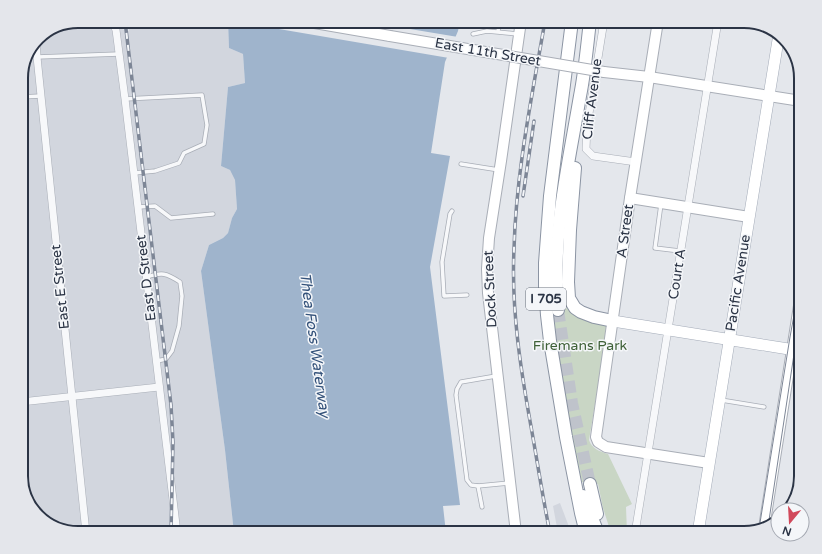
<svg xmlns="http://www.w3.org/2000/svg" width="822" height="554" viewBox="0 0 822 554" font-family="'Varela Round',sans-serif">
	<style>
		.built { fill: #d2d6de }
		.green { fill: #c9d6c5 }
		.water { fill: #9fb4cc }
		.pier { fill: #e4e7ec }
		.lines { fill: none; stroke-linecap: round; stroke-linejoin: round }
		.highway-tunnel { stroke: #bfc3cb; stroke-width: 12; stroke-dasharray: 12 6; stroke-linecap: butt }
		.lane-casing { stroke: #a9aeb7; stroke-width: 5 }
		.street-casing { stroke: #a9aeb7; stroke-width: 8 }
		.secondary-casing { stroke: #a9aeb7; stroke-width: 12 }
		.primary-casing { stroke: #a3abb8; stroke-width: 12 }
		.highway-casing { stroke: #8b94a3; stroke-width: 14 }
		.lane { stroke: #f7f8fa; stroke-width: 3.5 }
		.street { stroke: #f7f8fa; stroke-width: 7 }
		.secondary { stroke: #fff; stroke-width: 10 }
		.primary { stroke: #fff; stroke-width: 11 }
		.highway { stroke: #fff; stroke-width: 12 }
		.tram { stroke: #7d8696; stroke-width: 1 }
		.rail-casing { stroke: #7d8696; stroke-width: 3.5 }
		.rail { stroke: #f4f6f9; stroke-width: 2; stroke-dasharray: 6; stroke-linecap: butt }
		.secondary-bridge-casing { stroke: #a9aeb7; stroke-width: 12; stroke-linecap: butt }
		.secondary-bridge { stroke: #fff; stroke-width: 10 }
		.labels { text-anchor: middle; dominant-baseline: central; stroke-width: 3; stroke-linejoin: round; paint-order: stroke }
		.shield { fill: #f4f6f9; stroke: #676e7b; stroke-width: 1 }
		.shield-label { font-size: 13px; font-weight: bold; fill: #2b3445 }
		.street-label { font-size: 14px; fill: #2b3445; stroke: #f4f6f9 }
		.park-label { font-size: 14px; fill: #3f6138; stroke: #f4f6f9 }
		.water-label { font-size: 15px; font-style: italic; fill: #34527a; stroke: #f4f6f9 }
		.rim { fill: none; stroke: #2b3445; stroke-width: 2 }
	</style>
	<rect width="100%" height="100%" fill="#e4e7ec"/>
	<g class="built">
		<polygon points="78,21 89,21 129,31 128,21 228,21 229,48 243,54 245,83 228,87 221,166 230,170 235,180 237,209 232,218 228,233 223,238 209,245 201,271 225,450 234,533 78,533 46,523 28,504 21,480 21,74 38,37"/>
		<polygon points="560,503 571,532 572,533 558,533 553,506"/>
	</g>
	<path class="green" d="M567,308C579,321 589,322 606,325L608,326L589,440C592,449 599,451 608,454L632,504L626,507L627,533H611L603,508L598,484L582,482L564,402L552,315Z"/>
	<polygon class="water" points="228,21 460,21 458,31 445,62 431,153 450,156 430,267 460,505 443,506 446,533 234,533 225,450 201,271 209,245 223,238 228,233 232,218 237,209 235,180 230,170 221,166 228,87 245,83 243,54 229,48"/>
	<polygon class="pier" points="232,21 362,21 458,37 449,58"/>
	<g class="lines">
		<polyline class="highway-tunnel" points="558,310 572,403 590,484"/>
		<g class="lane-casing">
			<g id="lane">
				<polyline points="149,21 160,21"/>
				<polyline points="498,31 500,21"/>
				<polyline points="473,34 487,31 517,34"/>
				<polyline points="37,57 119,54"/>
				<polyline points="21,97 41,96"/>
				<polyline points="125,99 202,95 207,125 204,144 184,153 179,163 155,171 134,173"/>
				<polyline points="461,164 499,170"/>
				<polyline points="661,204 655,248 680,251"/>
				<polyline points="138,207 155,206 171,218 213,214"/>
				<polyline points="452,211 450,214 442,262 444,296 467,295"/>
				<path d="M147,277C162,272 166,273 180,282L182,296L179,326L172,351L166,359L157,361"/>
				<polyline points="496,376 461,382 457,389 456,395 467,480 471,485 478,486 509,483"/>
				<polyline points="721,400 764,407"/>
				<polyline points="478,486 482,507"/>
			</g>
		</g>
		<g class="street-casing">
			<g id="street">
				<polyline points="112,21 116,30 125,99 177,533"/>
				<polyline points="604,21 587,126 586,149 593,156 636,162"/>
				<polyline points="114,24 131,21"/>
				<polyline points="36,41 37,57 86,533"/>
				<polyline points="21,402 159,387"/>
				<polyline points="636,527 718,21"/>
			</g>
		</g>
		<g class="secondary-casing">
			<g id="secondary">
				<polyline points="303,21 390,36"/>
				<polyline points="658,21 630,198 596,437 598,442 606,447 709,463"/>
				<polyline points="604,72 649,77 801,101"/>
				<polyline points="630,198 749,217"/>
				<polyline points="764,528 801,293"/>
				<polyline points="516,533 488,293 487,269 489,238 501,161 521,21"/>
			</g>
		</g>
		<g class="primary-casing">
			<g id="primary">
				<polyline points="613,321 801,351"/>
				<polyline points="698,533 779,34"/>
			</g>
		</g>
		<g class="highway-casing">
			<g id="highway">
				<polyline points="572,21 550,196 545,263 545,286 547,315 550,341 566,437 581,513 586,533"/>
				<polyline points="575,168 570,230 568,282 569,298 575,308 581,312 594,317 613,321"/>
				<path d="M558,310C551,238 568,167 580,96C585,71 587,46 590,21"/>
				<polyline points="590,484 597,514"/>
				<polyline points="583,496 598,533"/>
			</g>
		</g>
		<use href="#lane" class="lane"/>
		<use href="#street" class="street"/>
		<use href="#secondary" class="secondary"/>
		<use href="#primary" class="primary"/>
		<use href="#highway" class="highway"/>
		<g class="tram">
			<polyline points="768,527 794,354 795,333"/>
			<polyline points="759,529 790,337 801,277"/>
		</g>
		<g class="rail-casing">
			<g id="rail">
				<polyline points="125,21 171,405 173,442 171,533"/>
				<path d="M545,21C532,96 516,172 514,249C511,310 521,372 532,432C538,466 543,499 550,533"/>
				<polyline points="523,196 534,121"/>
			</g>
		</g>
		<use href="#rail" class="rail"/>
		<g class="secondary-bridge-casing">
			<polyline id="secondary-bridge" points="390,36 604,72"/>
		</g>
		<use href="#secondary-bridge" class="secondary-bridge"/>
	</g>
	<g class="labels">
		<rect class="shield" x="526" y="288" width="40" height="22" rx="3"/>
		<g class="shield-label">
			<text x="546" y="299">I 705</text>
		</g>
		<g class="street-label">
			<text transform="translate(488 52) rotate(10)">East 11th Street</text>
			<text transform="translate(592 99) rotate(-83)">Cliff Avenue</text>
			<text transform="translate(625 231) rotate(-82)">A Street</text>
			<text transform="translate(677 274) rotate(-81)">Court A</text>
			<text transform="translate(146 278) rotate(-97)">East D Street</text>
			<text transform="translate(738 283) rotate(-81)">Pacific Avenue</text>
			<text transform="translate(60 287) rotate(-96)">East E Street</text>
			<text transform="translate(490 289) rotate(-93)">Dock Street</text>
		</g>
		<g class="park-label">
			<text x="580" y="345">Firemans Park</text>
		</g>
		<g class="water-label">
			<text transform="translate(315 345) rotate(82)">Thea Foss Waterway</text>
		</g>
	</g>
	<path d="M0 0H822V554H0ZM78 28H744A50 50 0 0 1 794 78V476A50 50 0 0 1 744 526H78A50 50 0 0 1 28 476V78A50 50 0 0 1 78 28Z" fill="#e4e6eb" fill-rule="evenodd"/>
	<path class="rim" d="M78 28H744A50 50 0 0 1 794 78V476A50 50 0 0 1 744 526H78A50 50 0 0 1 28 476V78A50 50 0 0 1 78 28Z"/>
	<g transform="translate(790 522) rotate(198)"><circle r="19" fill="#f4f6f9" stroke="#a4a8b1"/>
	<path d="M0-3L7 15L0 10L-7 15Z" fill="#d1495b"/>
	<text y="-6" font-size="11" font-weight="bold" text-anchor="middle" fill="#2b3445">N</text>
	</g>
</svg>
